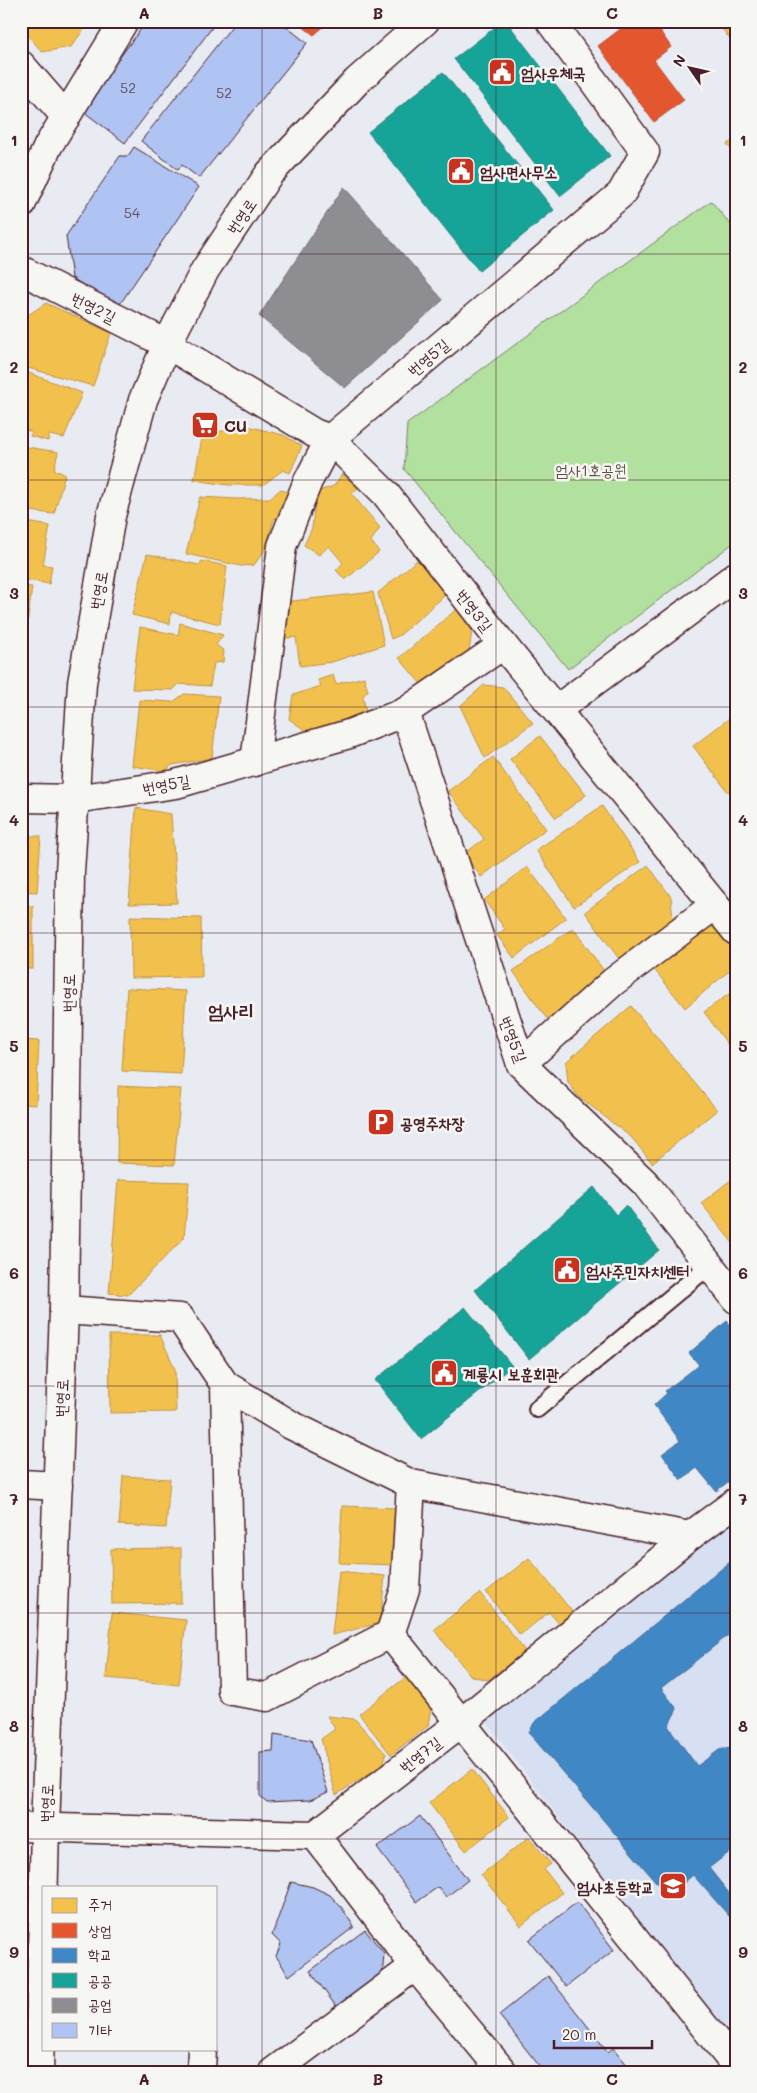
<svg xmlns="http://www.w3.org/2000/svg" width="757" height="2093" viewBox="0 0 757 2093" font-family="Mali,'Poor Story',sans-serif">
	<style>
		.built { fill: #d7e0f2 }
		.green { fill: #b1e09f; stroke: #7e8065 }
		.homes { fill: #f2c14e; stroke: #c09044 }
		.shops { fill: #e4572e; stroke: #b6462d }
		.schools { fill: #3f88c5; stroke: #426897 }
		.public { fill: #17a398; stroke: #267b77 }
		.industry { fill: #8d8d92; stroke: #796c73 }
		.building { fill: #b0c4f3; stroke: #4a1f2b }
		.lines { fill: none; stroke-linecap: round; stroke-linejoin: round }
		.lane-casing { stroke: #4a1f2b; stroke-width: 20 }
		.street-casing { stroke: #4a1f2b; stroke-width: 31 }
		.secondary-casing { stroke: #4a1f2b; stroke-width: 31 }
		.lane { stroke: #f6f6f2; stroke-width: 16 }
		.street { stroke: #f6f6f2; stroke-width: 28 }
		.secondary { stroke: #f6f6f2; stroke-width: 28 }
		.grid { fill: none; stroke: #4a1f2b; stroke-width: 1; stroke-opacity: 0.55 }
		.labels { text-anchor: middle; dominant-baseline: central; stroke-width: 5; stroke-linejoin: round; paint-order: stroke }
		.number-label { font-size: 14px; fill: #64485d }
		.poi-label { font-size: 16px; font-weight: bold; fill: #4a1f2b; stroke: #f6f6f2; text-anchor: start }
		.street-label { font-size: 16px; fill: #4a1f2b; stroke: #f6f6f2 }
		.park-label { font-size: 16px; fill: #644f48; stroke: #f6f6f2 }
		.quarter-label { font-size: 19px; font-weight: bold; fill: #4a1f2b; stroke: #f6f6f2 }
		.neatline { fill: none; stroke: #4a1f2b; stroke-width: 2 }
		.grid-label { font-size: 16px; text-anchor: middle; font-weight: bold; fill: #4a1f2b }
	</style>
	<rect width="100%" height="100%" fill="#e8ecf2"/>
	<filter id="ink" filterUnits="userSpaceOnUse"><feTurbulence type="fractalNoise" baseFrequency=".02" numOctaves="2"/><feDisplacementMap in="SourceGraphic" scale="10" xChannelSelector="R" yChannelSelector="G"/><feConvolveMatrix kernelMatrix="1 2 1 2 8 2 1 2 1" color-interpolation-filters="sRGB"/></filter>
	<g filter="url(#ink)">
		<polygon class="built" points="736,1509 736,2051 485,1720"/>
		<polygon class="green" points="711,201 736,231 736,541 568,669 404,469 407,424"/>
		<g class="homes">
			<polygon points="21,21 90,21 71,47 42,52 21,27"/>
			<polygon points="716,21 736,21 736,37 731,40"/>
			<polygon points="736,139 736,157 727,144"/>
			<polygon points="46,303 111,333 93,386 21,366 21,329 25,317"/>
			<polygon points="21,370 82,393 64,438 49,435 48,441 30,436 32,432 21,428"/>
			<polygon points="232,422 283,435 302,446 290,473 283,470 263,485 228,485 194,480 203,433 224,431"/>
			<polygon points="21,446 58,452 54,470 65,474 54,514 21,510"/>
			<polygon points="342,474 358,488 352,494 380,528 371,541 379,552 345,580 336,570 343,563 329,546 319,555 304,545 312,528 316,492 334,486"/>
			<polygon points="281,489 293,495 284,517 274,519 265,550 254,565 241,566 186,554 200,497 237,499 270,498"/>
			<polygon points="21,521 50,526 43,565 52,566 49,584 21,579"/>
			<polygon points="147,554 199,565 202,561 227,566 220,624 171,612 170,624 132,615"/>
			<polygon points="423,555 451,590 400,635 391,639 378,593"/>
			<polygon points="21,586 32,587 24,648 21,647"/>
			<polygon points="373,592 384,645 332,662 300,666 296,637 279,639 283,602"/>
			<polygon points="458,608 472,631 468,659 426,690 399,658"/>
			<polygon points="180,623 223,635 216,645 224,651 223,662 214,663 210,686 179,684 173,690 132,689 140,627 178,635"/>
			<polygon points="21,654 25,655 21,716"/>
			<polygon points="333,675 336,684 364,677 368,691 363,696 366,713 309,733 289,719 293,695 321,686 318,680"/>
			<polygon points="484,685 503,687 533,723 485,758 460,706"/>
			<polygon points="184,694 219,696 212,758 172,765 165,771 132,766 139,700 173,702"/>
			<polygon points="736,713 736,786 728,792 693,746"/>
			<polygon points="540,736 586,795 556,818 510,759"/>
			<polygon points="493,757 546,829 481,877 464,854 484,839 448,791"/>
			<polygon points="602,806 640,862 574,907 536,850"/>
			<polygon points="136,808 171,814 177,903 129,904"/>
			<polygon points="21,836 41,836 37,892 21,891"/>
			<polygon points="648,865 671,897 673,920 619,959 585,912"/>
			<polygon points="527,867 566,918 514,958 497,935 505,929 484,900"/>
			<rect x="21" y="906" width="12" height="63"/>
			<polygon points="130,916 201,918 202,977 131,978"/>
			<polygon points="712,918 736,947 736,965 685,1008 653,968"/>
			<polygon points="573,928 607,975 547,1019 513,971"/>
			<polygon points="127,988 186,991 181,1074 122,1071"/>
			<polygon points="736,989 736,1039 728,1045 704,1012"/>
			<polygon points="631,1006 717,1110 652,1163 632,1138 578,1096 568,1082 566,1062"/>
			<polygon points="21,1040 39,1041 36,1105 21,1104"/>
			<polygon points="118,1086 181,1089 174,1165 117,1163"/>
			<polygon points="736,1176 736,1247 701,1203"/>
			<polygon points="118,1180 189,1182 184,1238 128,1295 109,1293"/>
			<polygon points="21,1183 28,1183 25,1249 21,1249"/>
			<polygon points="21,1258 25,1258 22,1320 21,1320"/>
			<polygon points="109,1335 160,1335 175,1369 176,1412 110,1413"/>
			<polygon points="123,1476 170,1479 166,1528 119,1525"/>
			<polygon points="342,1506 396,1508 393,1565 339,1563"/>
			<polygon points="181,1548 181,1603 112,1604 111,1549"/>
			<polygon points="529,1558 574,1614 560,1625 549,1612 520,1635 486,1592"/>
			<polygon points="339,1571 385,1576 380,1623 332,1635"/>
			<polygon points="480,1593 525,1651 488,1680 471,1676 434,1630"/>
			<polygon points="112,1613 186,1620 179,1685 106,1678"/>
			<polygon points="407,1676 431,1707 428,1726 391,1755 359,1714"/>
			<polygon points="327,1716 355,1719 386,1754 383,1765 336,1795 321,1739 335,1729"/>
			<polygon points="472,1769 509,1817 466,1851 429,1803"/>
			<polygon points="529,1837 551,1864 544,1869 562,1893 521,1926 481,1875"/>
		</g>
		<g class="shops">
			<polygon points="295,21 330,21 314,35"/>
			<polygon points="631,21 653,21 671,47 654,60 684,100 654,122 598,46"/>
		</g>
		<g class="schools">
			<polygon points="727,1321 736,1332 736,1476 716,1491 697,1468 681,1480 662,1454 680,1441 654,1405 667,1393 665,1391 699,1365 689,1353"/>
			<polygon points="736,1557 736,1629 661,1688 677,1709 668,1726 697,1766 722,1748 729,1748 736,1757 736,1847 709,1868 736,1902 736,1924 693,1875 668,1896 529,1733 534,1723"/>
		</g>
		<g class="public">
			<polygon points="503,21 506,21 610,156 560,196 454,59"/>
			<polygon points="443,72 554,210 479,271 368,132"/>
			<polygon points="594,1187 616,1215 626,1205 659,1250 529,1359 475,1290"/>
			<polygon points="465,1307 512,1366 421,1439 375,1380"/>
		</g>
		<polygon class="industry" points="344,187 443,300 345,388 259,316"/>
		<g class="building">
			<polygon points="147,21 217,21 125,143 75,105 106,65 111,69"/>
			<polygon points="236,21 279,21 307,43 199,178 182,165 178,170 141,141"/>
			<polygon points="134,147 199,187 118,307 72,278 66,236 120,156 128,156"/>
			<polygon points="274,1734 311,1740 328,1792 310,1800 267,1802 260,1796 260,1752 273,1751"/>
			<polygon points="420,1816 468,1880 446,1897 438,1887 417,1902 377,1848"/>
			<polygon points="291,1882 313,1887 330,1895 342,1908 354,1927 289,1976 276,1956 281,1944 272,1935"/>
			<polygon points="577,1902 614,1950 566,1987 529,1940"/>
			<polygon points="365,1930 384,1953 382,1978 338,2009 310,1971"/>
			<polygon points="548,1976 608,2052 613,2048 629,2067 623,2072 544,2072 499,2015"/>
		</g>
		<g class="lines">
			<g class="lane-casing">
				<polyline id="lane" points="537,1409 710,1265"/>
			</g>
			<g class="street-casing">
				<g id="street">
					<polyline points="21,65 66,117"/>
					<polyline points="21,205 48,146 124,21"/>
					<polyline points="21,270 167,344 314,433 330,439 385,493 503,645 736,931"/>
					<polyline points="556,710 736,576"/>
					<polyline points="405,712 521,1064 645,1183 736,1299"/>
					<polyline points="255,762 282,546 308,481 330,439 621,194 645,152 550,21"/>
					<polyline points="21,798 75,799 176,784 349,734 405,712 503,645"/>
					<polyline points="521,1064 613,982 715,905"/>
					<polyline points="64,1310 180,1318 225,1385 291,1425 411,1484 690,1536"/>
					<polyline points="225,1385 232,1691 267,1697 390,1634 405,1589 411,1484"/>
					<polyline points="21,1484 58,1486"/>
					<polyline points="390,1634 736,2066"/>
					<polyline points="21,1827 315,1835 462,1722 690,1536 736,1502"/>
					<polyline points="315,1835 415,1966 503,2072"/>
					<polyline points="201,2072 202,2049"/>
					<polyline points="273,2072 415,1966"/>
				</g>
			</g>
			<g class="secondary-casing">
				<polyline id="secondary" points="39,2072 45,1828 64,1310 70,872 82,683 111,516 143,400 167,344 205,270 269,174 357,81 425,21"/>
			</g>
			<use href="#lane" class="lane"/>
			<use href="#street" class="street"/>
			<use href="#secondary" class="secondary"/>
		</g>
	</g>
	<path class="grid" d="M262,21V2072M496,21V2072M21,254H736M21,480H736M21,707H736M21,933H736M21,1160H736M21,1386H736M21,1613H736M21,1839H736"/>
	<defs>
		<g id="civic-square" transform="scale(1.4375)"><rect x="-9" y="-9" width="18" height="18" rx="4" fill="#c8321e" stroke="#f6f6f2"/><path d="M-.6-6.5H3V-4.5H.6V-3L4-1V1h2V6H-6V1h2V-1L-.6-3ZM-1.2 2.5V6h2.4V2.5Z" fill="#fff"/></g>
		<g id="supermarket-square" transform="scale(1.4375)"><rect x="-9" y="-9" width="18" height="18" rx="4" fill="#c8321e" stroke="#f6f6f2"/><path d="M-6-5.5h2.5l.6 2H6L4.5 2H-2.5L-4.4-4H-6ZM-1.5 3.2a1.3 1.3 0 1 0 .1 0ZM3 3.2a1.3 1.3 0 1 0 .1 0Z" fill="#fff"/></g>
		<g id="parking-square" transform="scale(1.4375)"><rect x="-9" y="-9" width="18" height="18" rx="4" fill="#c8321e" stroke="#f6f6f2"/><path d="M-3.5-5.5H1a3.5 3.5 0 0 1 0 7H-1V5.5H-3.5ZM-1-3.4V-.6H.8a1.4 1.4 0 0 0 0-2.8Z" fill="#fff"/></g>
		<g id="school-square" transform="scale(1.4375)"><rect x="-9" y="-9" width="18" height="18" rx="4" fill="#c8321e" stroke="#f6f6f2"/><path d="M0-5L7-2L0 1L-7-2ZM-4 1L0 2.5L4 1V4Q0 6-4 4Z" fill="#fff"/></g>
	</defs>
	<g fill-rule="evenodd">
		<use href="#civic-square" x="502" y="72"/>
		<use href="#civic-square" x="461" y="171"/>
		<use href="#supermarket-square" x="205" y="425"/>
		<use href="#parking-square" x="381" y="1122"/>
		<use href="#civic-square" x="567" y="1270"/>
		<use href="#civic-square" x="444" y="1373"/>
		<use href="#school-square" x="673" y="1886"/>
	</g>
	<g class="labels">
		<g class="number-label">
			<text x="128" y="87">52</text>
			<text x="224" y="92">52</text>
			<text x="132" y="212">54</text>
		</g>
		<g class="poi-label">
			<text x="521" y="72">엄사우체국</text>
			<text x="480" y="171">엄사면사무소</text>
			<text x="224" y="425">CU</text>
			<text x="400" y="1122">공영주차장</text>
			<text x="586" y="1270">엄사주민자치센터</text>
			<text x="463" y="1373">계룡시 보훈회관</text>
			<text x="654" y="1886" text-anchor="end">엄사초등학교</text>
		</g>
		<g class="street-label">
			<text transform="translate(241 216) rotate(-56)">번영로</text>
			<text transform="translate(94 307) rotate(27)">번영2길</text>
			<text transform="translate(428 357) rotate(-40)">번영5길</text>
			<text transform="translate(98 590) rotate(-80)">번영로</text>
			<text transform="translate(475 610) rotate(52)">번영3길</text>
			<text transform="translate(166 784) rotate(-11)">번영5길</text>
			<text transform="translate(68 993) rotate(-89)">번영로</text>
			<text transform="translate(514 1039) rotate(69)">번영5길</text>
			<text transform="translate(61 1398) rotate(-88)">번영로</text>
			<text transform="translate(420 1754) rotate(-38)">번영7길</text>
			<text transform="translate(46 1803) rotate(-88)">번영로</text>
		</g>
		<g class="park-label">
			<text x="591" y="469">엄사1호공원</text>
		</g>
		<g class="quarter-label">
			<text x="231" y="1010">엄사리</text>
		</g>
	</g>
	<rect width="757" height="2093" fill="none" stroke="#f6f6f2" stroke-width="55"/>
	<rect x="42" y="1886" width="175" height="165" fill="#f6f6f2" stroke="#b1a0a2"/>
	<rect x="52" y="1898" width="25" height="15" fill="#f2c14e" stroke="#b1a0a2"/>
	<text x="88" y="1910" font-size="15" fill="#4a1f2b">주거</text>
	<rect x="52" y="1923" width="25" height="15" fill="#e4572e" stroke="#b1a0a2"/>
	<text x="88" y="1936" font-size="15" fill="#4a1f2b">상업</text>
	<rect x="52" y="1948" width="25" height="15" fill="#3f88c5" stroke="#b1a0a2"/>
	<text x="88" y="1960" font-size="15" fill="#4a1f2b">학교</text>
	<rect x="52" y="1973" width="25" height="15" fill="#17a398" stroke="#b1a0a2"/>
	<text x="88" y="1986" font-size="15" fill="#4a1f2b">공공</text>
	<rect x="52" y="1998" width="25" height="15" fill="#8d8d92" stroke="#b1a0a2"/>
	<text x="88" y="2010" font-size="15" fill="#4a1f2b">공업</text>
	<rect x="52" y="2023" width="25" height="15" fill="#b0c4f3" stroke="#b1a0a2"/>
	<text x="88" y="2036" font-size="15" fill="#4a1f2b">기타</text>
	<g transform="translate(690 68) rotate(304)" stroke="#f6f6f2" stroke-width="4" paint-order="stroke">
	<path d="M0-4L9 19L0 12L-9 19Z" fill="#4a1f2b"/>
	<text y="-8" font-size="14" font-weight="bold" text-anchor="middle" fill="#4a1f2b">N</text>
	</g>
	<path d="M554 2040v8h98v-8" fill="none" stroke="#4a1f2b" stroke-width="2.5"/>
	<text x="562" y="2040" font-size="15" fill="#4a1f2b" stroke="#f6f6f2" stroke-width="4" paint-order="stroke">20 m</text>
	<rect x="28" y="28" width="702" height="2038" class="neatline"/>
	<g class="grid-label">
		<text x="144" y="19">A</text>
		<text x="378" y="19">B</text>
		<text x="612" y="19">C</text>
		<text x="14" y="146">1</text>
		<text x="743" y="146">1</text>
		<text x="14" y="373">2</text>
		<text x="743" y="373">2</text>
		<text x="14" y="599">3</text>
		<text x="743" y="599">3</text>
		<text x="14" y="826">4</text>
		<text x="743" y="826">4</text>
		<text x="14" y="1052">5</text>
		<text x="743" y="1052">5</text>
		<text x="14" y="1279">6</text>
		<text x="743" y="1279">6</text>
		<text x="14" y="1505">7</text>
		<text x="743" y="1505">7</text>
		<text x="14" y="1732">8</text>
		<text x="743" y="1732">8</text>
		<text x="14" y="1958">9</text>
		<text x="743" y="1958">9</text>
		<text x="144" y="2085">A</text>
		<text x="378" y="2085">B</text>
		<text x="612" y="2085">C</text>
	</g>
</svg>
